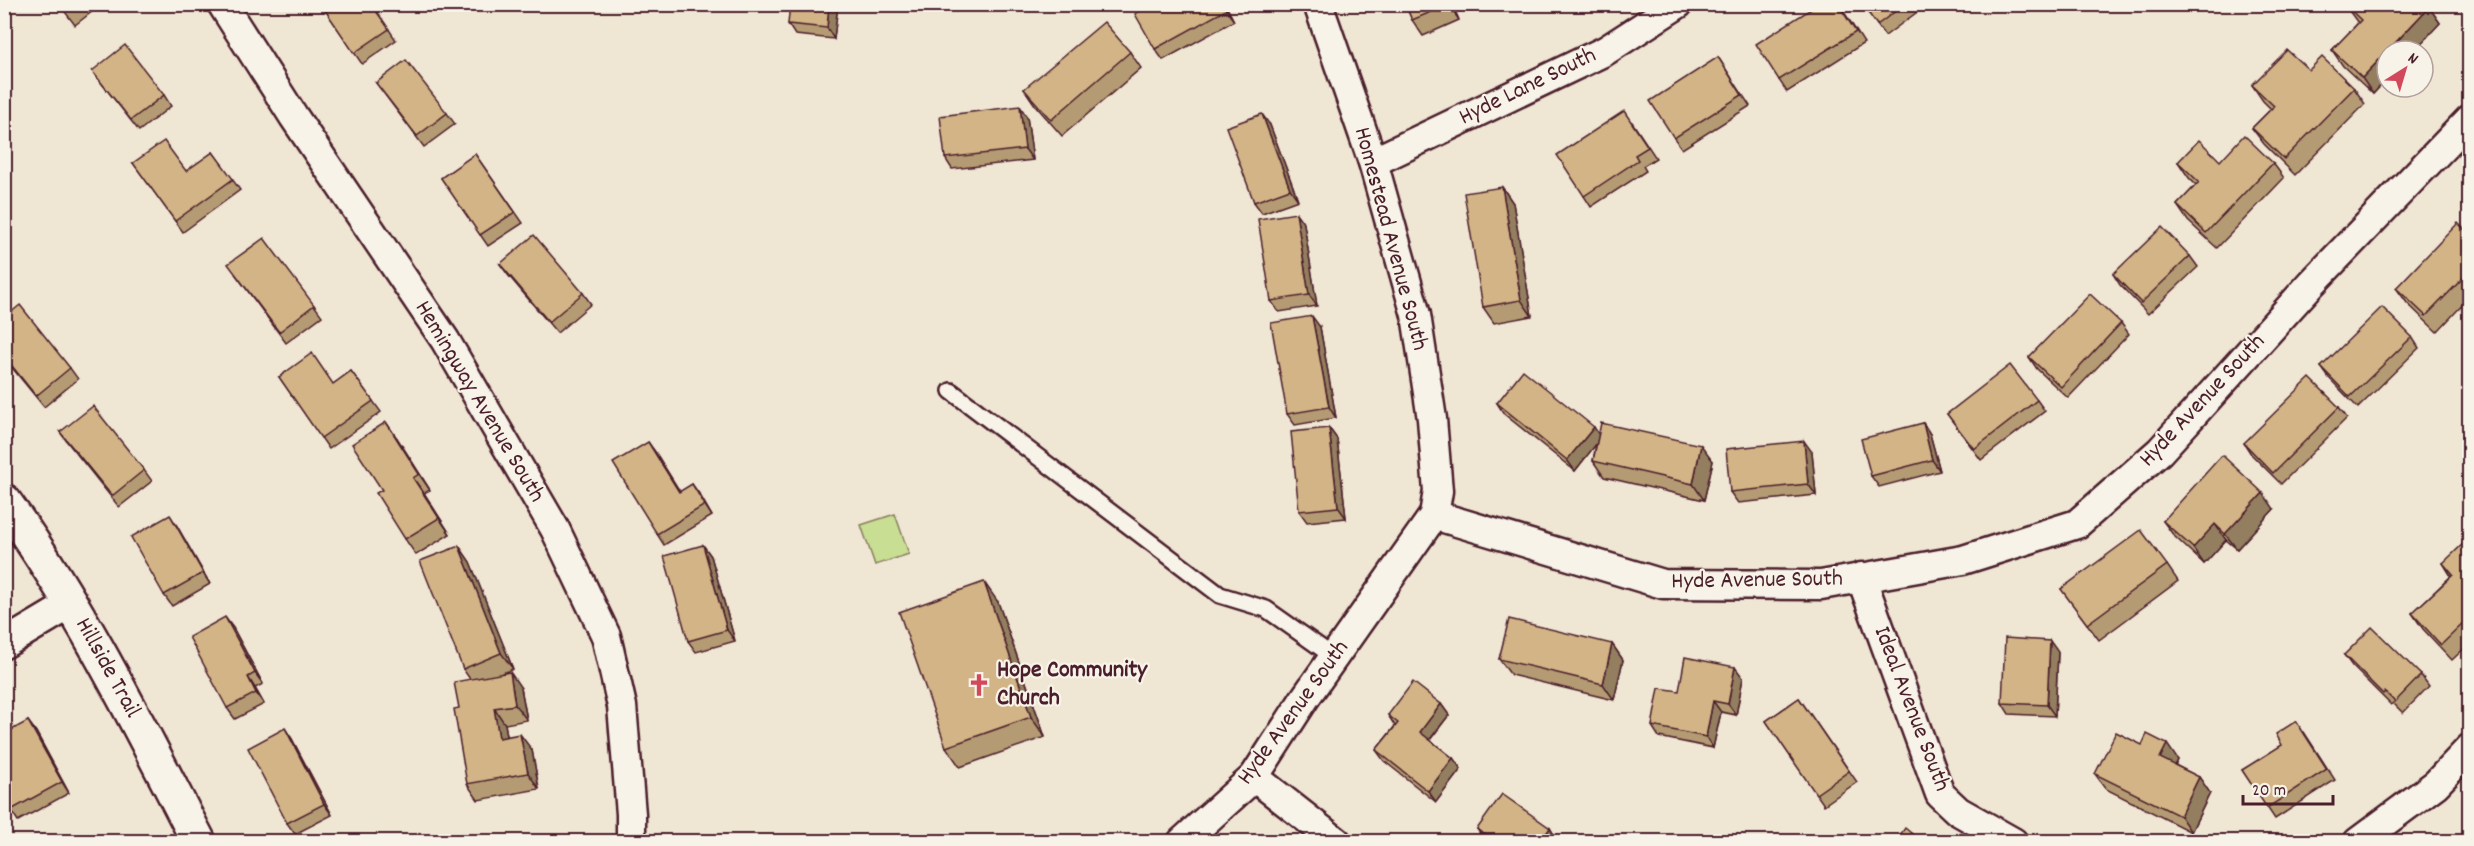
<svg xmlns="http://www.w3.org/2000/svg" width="2474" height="846" viewBox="0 0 2474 846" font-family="Dekko,sans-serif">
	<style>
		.green { fill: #c7de93; stroke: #887e5f; stroke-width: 1.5 }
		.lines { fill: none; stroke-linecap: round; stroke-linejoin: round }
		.lane-casing { stroke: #4a1f2b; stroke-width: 20 }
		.street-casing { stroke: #4a1f2b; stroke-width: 33 }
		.secondary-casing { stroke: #4a1f2b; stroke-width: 38 }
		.lane { stroke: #f7f3e8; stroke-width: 15 }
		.street { stroke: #f7f3e8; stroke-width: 28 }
		.secondary { stroke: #f7f3e8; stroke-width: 33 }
		.wall { fill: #b59b73; stroke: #4a1f2b; stroke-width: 1.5 }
		.shaded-wall { fill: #937e5e; stroke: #4a1f2b; stroke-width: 1.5 }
		.building { fill: #d2b486; stroke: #4a1f2b; stroke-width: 1.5 }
		.labels { text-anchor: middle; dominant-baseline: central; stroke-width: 4.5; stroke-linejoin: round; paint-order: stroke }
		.street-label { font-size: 24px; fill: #4a1f2b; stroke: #f7f3e8 }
		.poi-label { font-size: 24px; font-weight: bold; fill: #4a1f2b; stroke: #f7f3e8; text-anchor: start }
	</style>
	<rect width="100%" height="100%" fill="#f0e6d4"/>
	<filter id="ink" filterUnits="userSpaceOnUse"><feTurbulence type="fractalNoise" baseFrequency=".0167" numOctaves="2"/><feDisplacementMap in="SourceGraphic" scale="12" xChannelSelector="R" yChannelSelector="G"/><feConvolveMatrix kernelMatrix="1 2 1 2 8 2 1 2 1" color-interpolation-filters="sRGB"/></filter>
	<g filter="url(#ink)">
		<polygon class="green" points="895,514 909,554 875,565 861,525"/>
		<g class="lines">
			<g class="lane-casing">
				<polyline id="lane" points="951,391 1220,595 1266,609 1334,657"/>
			</g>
			<g class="street-casing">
				<g id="street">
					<polyline points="222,4 294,117 445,340 555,529 606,636 622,706 631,814 631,842"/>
					<polyline points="1373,162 1605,51 1678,4"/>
					<polyline points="1434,515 1663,584 1821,585 1963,560 2077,524 2160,451 2312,283 2470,119"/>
					<polyline points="1861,577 1940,794 1958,811 2013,842"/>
					<polyline points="4,644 71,604"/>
					<polyline points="1254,777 1337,842"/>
					<polyline points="1182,842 1254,777 1305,698 1434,515 1438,491 1432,419 1416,315 1373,162 1318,4"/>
					<polyline points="2358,842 2436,784 2470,748"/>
				</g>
			</g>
			<g class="secondary-casing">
				<path id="secondary" d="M4,501C81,608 139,726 199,842"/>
			</g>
			<use href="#lane" class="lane"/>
			<use href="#street" class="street"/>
			<use href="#secondary" class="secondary"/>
		</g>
		<g class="wall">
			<polygon points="59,4 102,4 75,25"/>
			<polygon points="321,4 372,4 396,40 362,64"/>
			<polygon points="838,4 834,39 795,35 788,24"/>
			<polygon points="1225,4 1234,21 1163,60 1155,49"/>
			<polygon points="1405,4 1452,4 1459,20 1423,36 1412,20"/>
			<polygon points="1819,4 1839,4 1864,43 1787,92 1779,80"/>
			<polygon points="1862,4 1928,4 1885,36"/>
			<polygon points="2344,4 2429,7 2440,23 2373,94 2343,66 2332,50 2358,23 2355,19"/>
			<polygon points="2457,4 2468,4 2462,10"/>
			<polygon points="1130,52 1141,68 1062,136 1035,105 1024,89"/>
			<polygon points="1718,57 1750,106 1682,149 1674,138"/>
			<polygon points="2309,70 2354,88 2365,104 2295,175 2264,144 2252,128 2271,109 2263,101 2252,85"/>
			<polygon points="92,71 164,95 171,106 139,131"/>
			<polygon points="376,83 447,113 455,124 424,147"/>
			<polygon points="1027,117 1033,160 952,169 945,158"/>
			<polygon points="1632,122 1656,158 1643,166 1646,171 1591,207 1584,196"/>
			<polygon points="1270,125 1298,200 1262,213 1254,202"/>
			<polygon points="213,152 240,190 183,232 133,163 186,171"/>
			<polygon points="475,154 523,223 488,246 441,178"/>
			<polygon points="2220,161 2273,163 2284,178 2217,248 2188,221 2177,205 2196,185 2189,178 2178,162"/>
			<polygon points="1502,187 1513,203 1532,316 1494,323 1483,307"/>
			<polygon points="1304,224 1317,306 1279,312 1271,301"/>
			<polygon points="2469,234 2469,298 2437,332 2407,303 2396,288"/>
			<polygon points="2190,256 2198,267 2148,314 2120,285 2113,274"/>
			<polygon points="500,264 583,293 591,304 557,333 508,275"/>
			<polygon points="236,275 314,305 322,316 286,343"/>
			<polygon points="4,318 70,368 78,379 44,407 4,358"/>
			<polygon points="2121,323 2129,334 2068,398 2037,369 2029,357"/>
			<polygon points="1320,327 1336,418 1295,425 1287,414"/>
			<polygon points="2412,337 2419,348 2358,408 2329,378 2321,367"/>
			<polygon points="351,371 381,412 329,449 279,377 333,384"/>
			<polygon points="2037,400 2045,411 1981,460 1947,414"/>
			<polygon points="1497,403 1599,434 1713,461 1704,500 1604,477 1593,461 1596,444 1575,471 1504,414"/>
			<polygon points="2339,407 2347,418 2281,484 2251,454 2244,443"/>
			<polygon points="1923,423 1930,434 1940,471 1879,487 1871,476"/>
			<polygon points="1329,428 1337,439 1346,518 1307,522 1299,511"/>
			<polygon points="60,432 144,470 152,481 119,507 68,443"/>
			<polygon points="397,438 430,490 424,493 450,534 416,555 405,539 382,490"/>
			<polygon points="648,442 680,492 692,484 712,516 664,545 657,534"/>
			<polygon points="1812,452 1816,495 1738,503 1730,492"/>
			<polygon points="2274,509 2237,549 2226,540 2204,564 2174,536 2163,521"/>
			<polygon points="177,526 210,584 172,606 164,595"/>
			<polygon points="703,545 711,556 735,641 696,652 688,641"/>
			<polygon points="459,546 470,562 513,669 500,674 521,688 527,720 505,724 507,736 532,750 539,789 478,800 467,784 459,708 470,679 463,669"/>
			<polygon points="2469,550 2469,644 2452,660 2423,629 2412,613 2451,576 2443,563"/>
			<polygon points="2167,565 2178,581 2099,640 2061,589"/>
			<polygon points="998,602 1045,737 960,767 946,747"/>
			<polygon points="233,628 263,684 255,688 264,704 235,719 227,708"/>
			<polygon points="1612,644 1623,660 1614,700 1511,675 1499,659"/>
			<polygon points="2058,652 2055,716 2009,714 2002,703"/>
			<polygon points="2344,655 2421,675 2429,686 2403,713 2393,703 2391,705 2352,666"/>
			<polygon points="1743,678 1736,715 1721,712 1713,748 1659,737 1652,726 1679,691"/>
			<polygon points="1799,698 1857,782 1824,805 1766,721"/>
			<polygon points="1441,704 1449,715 1430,740 1453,758 1461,769 1436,802 1384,761 1376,750 1395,726 1388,715"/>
			<polygon points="28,721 36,732 69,793 18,821 11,810 10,770"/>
			<polygon points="2304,732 2335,780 2275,819 2242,770"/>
			<polygon points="292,739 332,815 295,834 287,823"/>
			<polygon points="2142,745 2178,760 2175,765 2199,777 2210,793 2191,832 2106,789 2095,774"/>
			<polygon points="1550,828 1557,840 1556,842 1487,842 1484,840 1477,829"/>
		</g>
		<g class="shaded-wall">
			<polygon points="829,4 838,4 834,39 827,28"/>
			<polygon points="1224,4 1225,4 1234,21 1226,10"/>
			<polygon points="1448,4 1452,4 1459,20"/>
			<polygon points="2429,7 2440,23 2414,51 2388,51"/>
			<polygon points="2387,52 2387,79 2373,94 2362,78"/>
			<polygon points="1020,106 1027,117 1033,160 1025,149"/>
			<polygon points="1262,114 1270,125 1298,200 1290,189"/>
			<polygon points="1502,187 1513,203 1532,316 1521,300"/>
			<polygon points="1296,213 1304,224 1317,306 1309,295"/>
			<polygon points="1312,316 1320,327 1336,418 1329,407"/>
			<polygon points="386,422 397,438 430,490 419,474"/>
			<polygon points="1923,423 1930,434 1940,471 1932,460"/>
			<polygon points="1594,427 1601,438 1575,471 1567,460"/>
			<polygon points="1329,428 1337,439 1346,518 1338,507"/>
			<polygon points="1804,441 1812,452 1816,495 1808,484"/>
			<polygon points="648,442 656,453 687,503 679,492"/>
			<polygon points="1701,445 1713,461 1704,500 1693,484"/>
			<polygon points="413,478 424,493 450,534 439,518"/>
			<polygon points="692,484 700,495 712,516 705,505"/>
			<polygon points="2263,493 2274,509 2237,549 2225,534"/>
			<polygon points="170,515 177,526 210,584 203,573"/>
			<polygon points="2215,524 2226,540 2204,564 2193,548"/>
			<polygon points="703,545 711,556 735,641 727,630"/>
			<polygon points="459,546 470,562 513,669 501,653"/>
			<polygon points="984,582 998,602 1045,737 1031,717"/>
			<polygon points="225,617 233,628 263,684 255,673"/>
			<polygon points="2050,641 2058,652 2055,716 2047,705"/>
			<polygon points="1612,644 1623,660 1614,700 1603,684"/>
			<polygon points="1735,667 1743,678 1736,715 1728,704"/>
			<polygon points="510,672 521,688 527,720 515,705"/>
			<polygon points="248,677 255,688 264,704 256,693"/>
			<polygon points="1713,701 1721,712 1713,748 1706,737"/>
			<polygon points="1441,704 1449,715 1427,743 1420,732"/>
			<polygon points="494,708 505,724 510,754 499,738"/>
			<polygon points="28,721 36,732 69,793 62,782"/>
			<polygon points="285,728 292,739 332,815 324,804"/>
			<polygon points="520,734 532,750 539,789 528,773"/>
			<polygon points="2167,744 2178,760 2171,773 2160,758"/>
			<polygon points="1453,758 1461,769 1436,802 1428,791"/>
			<polygon points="2199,777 2210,793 2191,832 2180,816"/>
			<polygon points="1550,828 1557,840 1556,842 1540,842"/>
		</g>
		<g class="building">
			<polygon points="60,4 70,4 64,9"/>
			<polygon points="321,4 371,4 389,29 354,53"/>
			<polygon points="790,4 829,4 827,28 788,24"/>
			<polygon points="1152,4 1224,4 1226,10 1155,49 1135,14"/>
			<polygon points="1405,4 1448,4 1448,5 1412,20"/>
			<polygon points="1819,4 1838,4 1856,32 1779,80 1756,44"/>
			<polygon points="1862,4 1905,4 1877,25"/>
			<polygon points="2344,4 2427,4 2429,7 2362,78 2332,50 2361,20"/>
			<polygon points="1104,22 1130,52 1051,120 1024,89"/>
			<polygon points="125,45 164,95 131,120 92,71"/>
			<polygon points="2287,50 2309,70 2322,57 2354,88 2284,159 2252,128 2274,106 2252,85"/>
			<polygon points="1718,57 1742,95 1674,138 1650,101"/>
			<polygon points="406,60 447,113 417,136 376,83"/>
			<polygon points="1020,106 1025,149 945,158 940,116"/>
			<polygon points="1624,111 1648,147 1635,155 1638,160 1584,196 1557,155"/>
			<polygon points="1262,114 1290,189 1254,202 1226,127"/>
			<polygon points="2244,135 2273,163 2206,233 2177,205 2199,182 2178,162 2199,140 2220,161"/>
			<polygon points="164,141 186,171 213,152 233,179 175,221 133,163"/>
			<polygon points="475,154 515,212 480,235 441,178"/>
			<polygon points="1502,187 1521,300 1483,307 1464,193"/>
			<polygon points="1296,213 1309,295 1271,301 1258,219"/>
			<polygon points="2458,223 2469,234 2469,279 2466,275 2426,316 2396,288"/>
			<polygon points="2162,227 2190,256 2141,303 2113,274"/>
			<polygon points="534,235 583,293 549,322 500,264"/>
			<polygon points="264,238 314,305 279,332 228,264"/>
			<polygon points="2090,294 2121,323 2061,387 2029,357"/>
			<polygon points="20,305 70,368 36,396 4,356 4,318"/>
			<polygon points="2382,307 2412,337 2350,397 2321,367"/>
			<polygon points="1312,316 1329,407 1287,414 1271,323"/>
			<polygon points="312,353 333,384 351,371 373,401 321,438 279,377"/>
			<polygon points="2010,365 2037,400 1974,449 1947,414"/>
			<polygon points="1523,370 1594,427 1567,460 1497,403"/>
			<polygon points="2310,378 2339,407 2273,473 2244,443"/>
			<polygon points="93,406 144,470 112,496 60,432"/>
			<polygon points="386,422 419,474 413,478 439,518 405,539 376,493 382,490 352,444"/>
			<polygon points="1601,423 1701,445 1693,484 1593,461"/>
			<polygon points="1923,423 1932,460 1871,476 1861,439"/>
			<polygon points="1329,428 1338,507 1299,511 1291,432"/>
			<polygon points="1804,441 1808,484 1730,492 1726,449"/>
			<polygon points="648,442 679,492 692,484 705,505 657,534 613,463"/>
			<polygon points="2222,455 2263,493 2225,534 2215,524 2193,548 2163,521"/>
			<polygon points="170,515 203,573 164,595 131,537"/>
			<polygon points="2141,530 2167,565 2087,624 2061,589"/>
			<polygon points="2464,543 2469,550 2469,618 2441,645 2412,613 2453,575 2443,563"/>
			<polygon points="703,545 727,630 688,641 664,556"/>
			<polygon points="459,546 501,653 463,669 420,561"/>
			<polygon points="984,582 1031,717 946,747 899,612"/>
			<polygon points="225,617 255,673 248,677 256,693 227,708 189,637"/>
			<polygon points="1509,619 1612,644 1603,684 1499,659"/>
			<polygon points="2372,627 2421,675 2395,702 2385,692 2383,694 2344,655"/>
			<polygon points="2005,638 2050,641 2047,705 2002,703"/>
			<polygon points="1685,657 1735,667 1728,704 1713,701 1706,737 1652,726 1659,688 1679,691"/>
			<polygon points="510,672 515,705 494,708 499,738 520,734 528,773 467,784 454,709 459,708 454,682"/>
			<polygon points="1413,682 1441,704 1420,732 1453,758 1428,791 1376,750 1398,723 1388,715"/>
			<polygon points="1799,698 1849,771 1816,794 1766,721"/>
			<polygon points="28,721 62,782 11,810 4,799 4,773 10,770 4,761 4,734"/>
			<polygon points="2296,721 2327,769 2267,808 2242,770 2282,745 2276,734"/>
			<polygon points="285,728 324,804 287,823 248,748"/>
			<polygon points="2116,732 2142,745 2147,734 2167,744 2160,758 2199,777 2180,816 2095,774"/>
			<polygon points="1502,794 1550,828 1540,842 1494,842 1477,829"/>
			<polygon points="1905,828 1922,842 1895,842"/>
			<polygon points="74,835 78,842 61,842"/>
		</g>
	</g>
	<defs>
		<g id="church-bare" transform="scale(1.8)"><path d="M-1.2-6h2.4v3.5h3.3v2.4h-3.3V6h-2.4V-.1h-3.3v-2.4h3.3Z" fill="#d1495b" stroke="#f7f3e8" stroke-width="2.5" paint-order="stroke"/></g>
	</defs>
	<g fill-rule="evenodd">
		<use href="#church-bare" x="979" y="685"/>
	</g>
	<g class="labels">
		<g class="street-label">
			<text transform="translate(1528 87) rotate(-26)">Hyde Lane South</text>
			<text transform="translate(1390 239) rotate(75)">Homestead Avenue South</text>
			<text transform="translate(2203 401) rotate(-47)">Hyde Avenue South</text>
			<text transform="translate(479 402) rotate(59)">Hemingway Avenue South</text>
			<text transform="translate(1757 581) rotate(-1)">Hyde Avenue South</text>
			<text transform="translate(107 668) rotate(61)">Hillside Trail</text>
			<text transform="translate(1911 709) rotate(69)">Ideal Avenue South</text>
			<text transform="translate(1294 713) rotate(-54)">Hyde Avenue South</text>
		</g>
		<g class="poi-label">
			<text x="997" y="671">Hope Community<tspan x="997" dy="28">Church</tspan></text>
		</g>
	</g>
	<rect width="2474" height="846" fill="none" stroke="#f7f3e8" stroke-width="24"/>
	<rect x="12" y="12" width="2450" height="822" fill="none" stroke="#4a1f2b" stroke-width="2" filter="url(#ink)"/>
	<g transform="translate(2405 69) rotate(37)"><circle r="28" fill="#f7f3e8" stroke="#b29e9c" stroke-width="1.5"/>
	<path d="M0-4.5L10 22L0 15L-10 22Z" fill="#d1495b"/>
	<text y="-9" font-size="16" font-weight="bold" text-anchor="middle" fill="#4a1f2b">N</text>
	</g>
	<path d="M2243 795v9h90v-9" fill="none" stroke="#4a1f2b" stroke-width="3"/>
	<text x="2252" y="795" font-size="18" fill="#4a1f2b" stroke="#f7f3e8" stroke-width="4.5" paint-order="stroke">20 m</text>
</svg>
